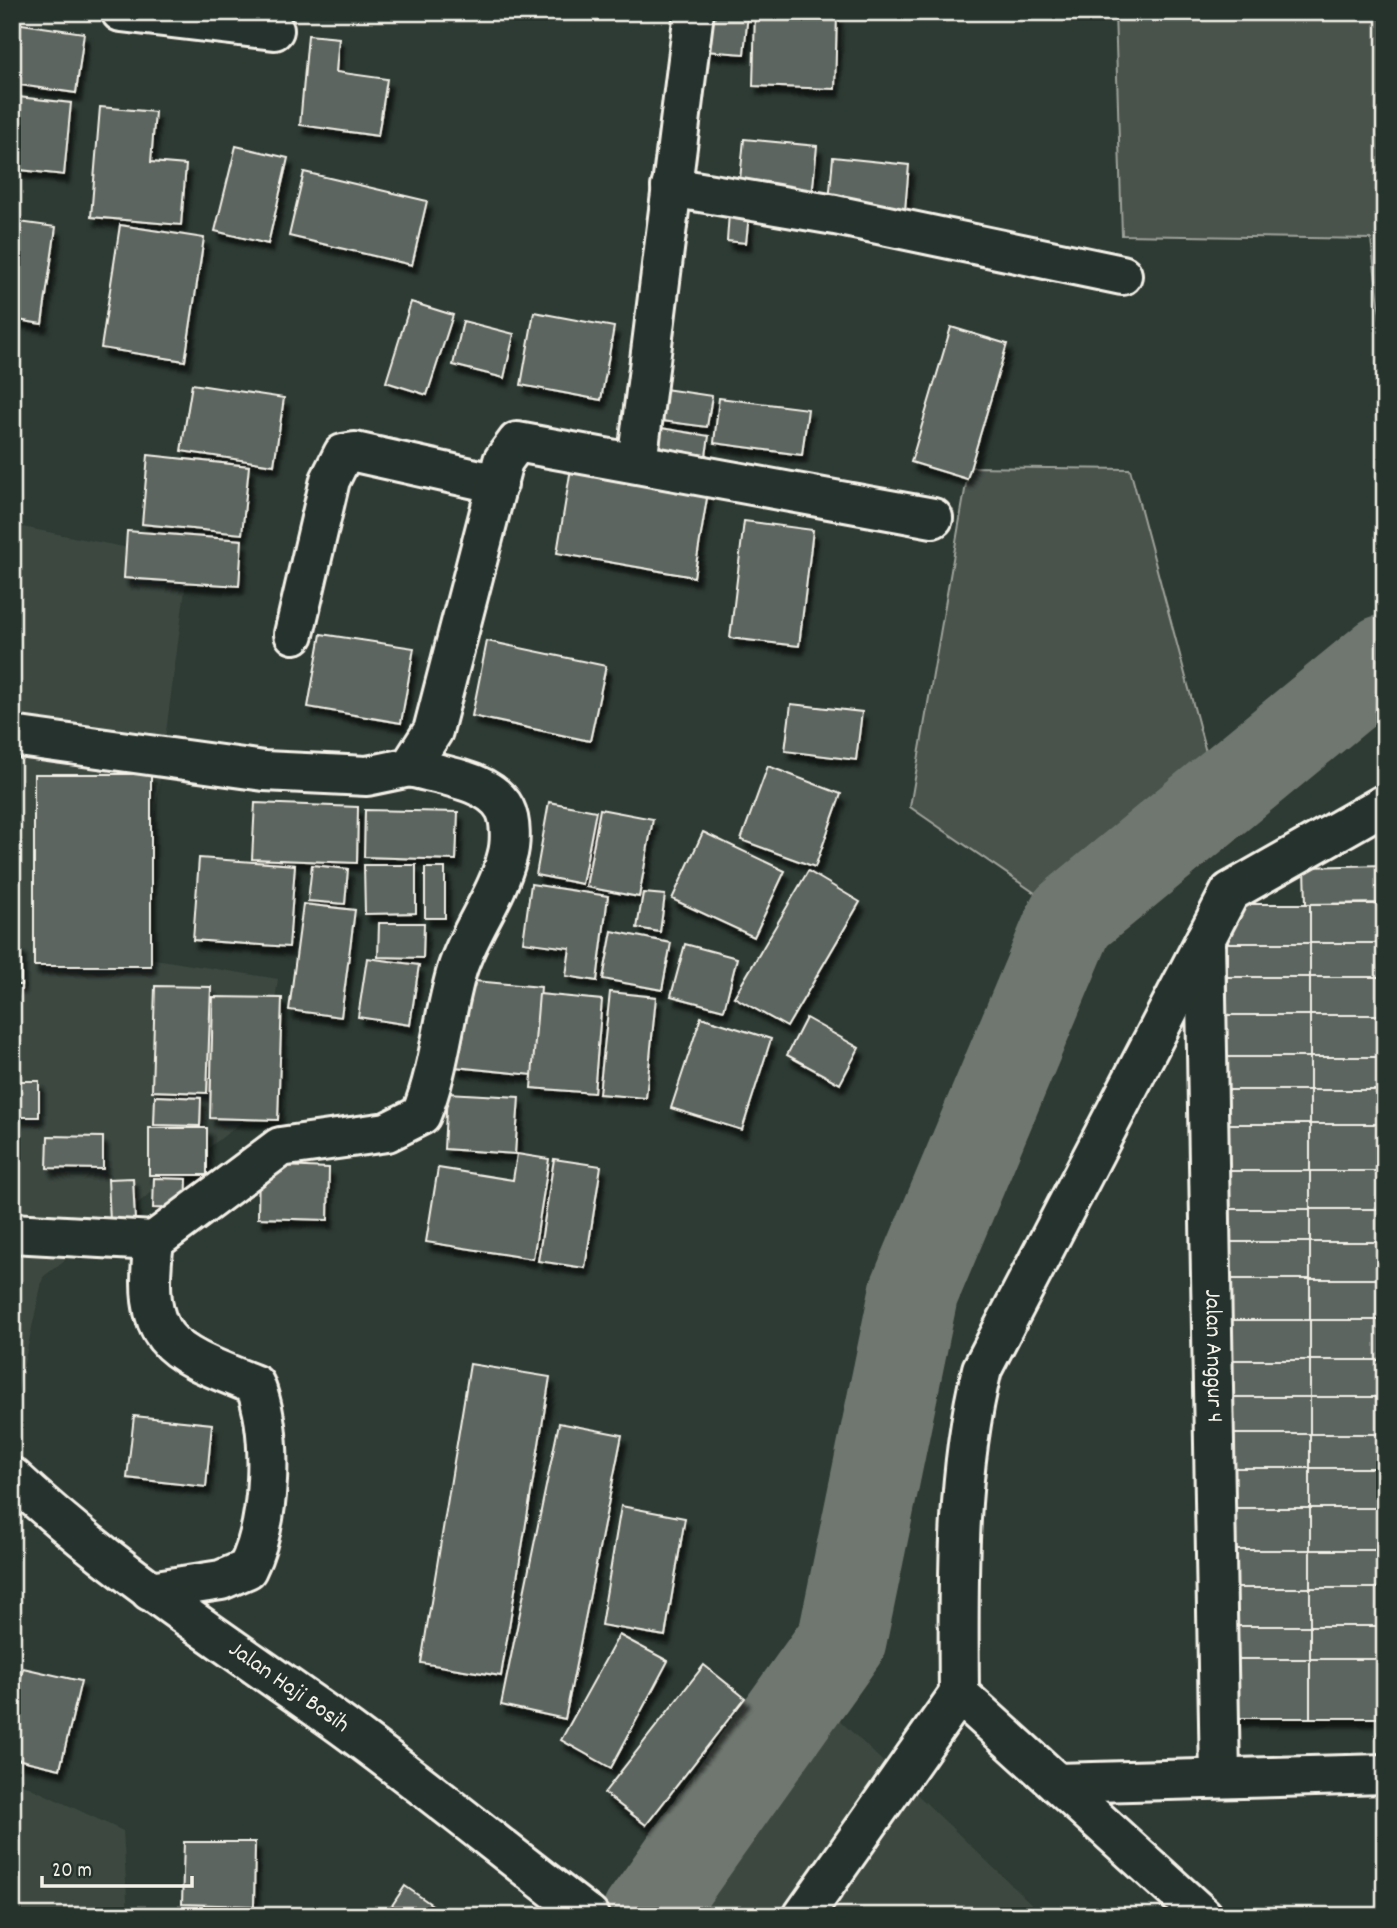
<svg xmlns="http://www.w3.org/2000/svg" width="1397" height="1928" viewBox="0 0 1397 1928" font-family="Dekko,sans-serif">
	<style>
		.built { fill: #3c4841 }
		.green { fill: #48524c; stroke: #9ea29a; stroke-width: 2 }
		.lines { fill: none; stroke-linecap: round; stroke-linejoin: round }
		.river { stroke: #6f7770; stroke-width: 89 }
		.building { fill: #5c655e; stroke: #f4f1e8; stroke-width: 2; filter: url(#shadow) }
		.minor-casing { stroke: #f4f1e8; stroke-width: 44 }
		.secondary-casing { stroke: #f4f1e8; stroke-width: 44 }
		.minor { stroke: #26332d; stroke-width: 38 }
		.secondary { stroke: #26332d; stroke-width: 38 }
		.labels { text-anchor: middle; dominant-baseline: central; stroke-width: 6; stroke-linejoin: round; paint-order: stroke }
		.street-label { font-size: 24px; fill: #f4f1e8; stroke: #26332d }
	</style>
	<defs>
		<filter id="shadow"><feDropShadow dx="4.5" dy="8" stdDeviation="2" flood-color="#0009"/></filter>
	</defs>
	<rect width="100%" height="100%" fill="#2e3b34"/>
	<filter id="ink" filterUnits="userSpaceOnUse"><feTurbulence type="fractalNoise" baseFrequency=".0143" numOctaves="2"/><feDisplacementMap in="SourceGraphic" scale="14" xChannelSelector="R" yChannelSelector="G"/><feConvolveMatrix kernelMatrix="1 2 1 2 8 2 1 2 1" color-interpolation-filters="sRGB"/></filter>
	<g filter="url(#ink)">
		<g class="built">
			<polygon points="12,525 189,560 136,956 278,979 260,1108 43,1277 12,1419"/>
			<polygon points="807,1689 1044,1916 646,1916"/>
			<polygon points="12,1779 123,1831 128,1916 12,1916"/>
		</g>
		<g class="green">
			<polygon points="1115,12 1385,18 1385,354 1371,239 1122,235"/>
			<polygon points="969,467 1130,469 1218,797 1071,918 910,807"/>
		</g>
		<g class="lines">
			<polyline class="river" points="646,1916 842,1640 914,1292 1071,918 1385,659"/>
		</g>
		<g class="building">
			<polygon points="708,12 748,13 744,54 705,51"/>
			<polygon points="755,12 837,14 835,89 753,86"/>
			<polygon points="15,23 84,33 76,93 12,84"/>
			<polygon points="308,35 339,38 336,72 387,79 378,136 300,125"/>
			<polygon points="18,97 71,103 64,175 12,169"/>
			<polygon points="100,107 155,112 151,162 186,165 181,225 91,217"/>
			<polygon points="744,139 817,146 812,197 739,190"/>
			<polygon points="236,146 288,158 268,244 215,231"/>
			<polygon points="833,157 909,165 905,210 829,202"/>
			<polygon points="304,172 427,201 412,265 289,236"/>
			<polygon points="729,213 749,215 746,243 727,241"/>
			<polygon points="12,221 56,227 42,324 12,319"/>
			<polygon points="120,225 204,238 185,361 101,348"/>
			<polygon points="411,302 453,315 427,395 386,382"/>
			<polygon points="534,312 614,327 601,400 521,385"/>
			<polygon points="463,321 514,334 504,378 453,365"/>
			<polygon points="951,327 1007,344 967,479 911,462"/>
			<polygon points="12,368 15,368 13,426 12,426"/>
			<polygon points="192,384 284,398 274,465 181,451"/>
			<polygon points="658,388 712,396 707,427 654,420"/>
			<polygon points="719,398 808,409 802,455 714,443"/>
			<polygon points="655,427 709,436 704,469 650,461"/>
			<polygon points="148,455 249,466 242,534 142,524"/>
			<polygon points="572,462 709,486 694,577 557,553"/>
			<polygon points="744,521 813,530 799,646 730,638"/>
			<polygon points="127,531 242,540 239,586 124,578"/>
			<polygon points="321,634 414,648 401,723 308,707"/>
			<polygon points="487,641 606,666 590,741 472,716"/>
			<polygon points="791,704 862,712 856,760 785,751"/>
			<polygon points="768,766 841,794 815,867 741,840"/>
			<rect x="34" y="774" width="117" height="192"/>
			<polygon points="549,802 596,811 582,884 536,875"/>
			<polygon points="255,803 358,807 357,863 252,859"/>
			<polygon points="600,809 653,819 639,897 586,887"/>
			<polygon points="365,810 458,812 456,860 364,857"/>
			<polygon points="703,832 785,871 754,937 672,899"/>
			<polygon points="199,858 295,865 289,947 193,940"/>
			<polygon points="312,865 348,869 345,904 308,901"/>
			<polygon points="364,865 416,865 416,913 365,914"/>
			<polygon points="1384,865 1385,903 1306,904 1305,867"/>
			<rect x="425" y="868" width="20" height="50"/>
			<polygon points="808,871 860,902 787,1027 734,997"/>
			<polygon points="531,884 608,896 597,981 566,976 570,948 523,942"/>
			<polygon points="643,893 665,895 660,932 637,928"/>
			<polygon points="303,904 355,910 341,1017 289,1010"/>
			<rect x="1227" y="904" width="83" height="39"/>
			<rect x="1310" y="904" width="75" height="39"/>
			<polygon points="379,923 424,923 423,958 378,957"/>
			<polygon points="612,931 671,943 662,990 603,979"/>
			<rect x="1227" y="943" width="83" height="34"/>
			<rect x="1310" y="943" width="75" height="34"/>
			<polygon points="685,944 737,958 724,1010 671,996"/>
			<rect x="12" y="947" width="9" height="38"/>
			<polygon points="367,958 419,965 410,1025 358,1017"/>
			<rect x="1227" y="977" width="83" height="38"/>
			<rect x="1310" y="977" width="75" height="38"/>
			<polygon points="464,980 541,987 533,1075 455,1067"/>
			<polygon points="155,986 211,987 207,1093 152,1091"/>
			<polygon points="610,992 656,997 646,1098 599,1094"/>
			<polygon points="539,994 602,1000 594,1093 531,1088"/>
			<polygon points="213,997 282,998 278,1120 210,1118"/>
			<rect x="1227" y="1015" width="83" height="42"/>
			<rect x="1310" y="1015" width="75" height="42"/>
			<polygon points="701,1017 771,1039 742,1130 671,1108"/>
			<polygon points="806,1018 859,1048 840,1084 787,1055"/>
			<rect x="1227" y="1057" width="83" height="33"/>
			<rect x="1310" y="1057" width="75" height="33"/>
			<rect x="12" y="1081" width="27" height="36"/>
			<rect x="1227" y="1090" width="83" height="34"/>
			<rect x="1310" y="1090" width="75" height="34"/>
			<polygon points="447,1093 519,1097 515,1154 444,1149"/>
			<polygon points="155,1096 201,1098 200,1126 154,1125"/>
			<rect x="1227" y="1124" width="83" height="47"/>
			<rect x="1310" y="1124" width="75" height="47"/>
			<rect x="149" y="1128" width="58" height="47"/>
			<polygon points="48,1136 103,1137 103,1169 47,1168"/>
			<polygon points="517,1154 549,1159 533,1259 426,1242 438,1168 513,1180"/>
			<polygon points="554,1159 601,1166 585,1268 538,1261"/>
			<polygon points="259,1165 329,1168 328,1220 258,1218"/>
			<rect x="1227" y="1171" width="83" height="38"/>
			<rect x="1310" y="1171" width="75" height="38"/>
			<polygon points="133,1178 135,1221 110,1222 108,1179"/>
			<polygon points="154,1178 187,1179 186,1209 153,1208"/>
			<rect x="1227" y="1209" width="83" height="33"/>
			<rect x="1310" y="1209" width="75" height="33"/>
			<rect x="1227" y="1242" width="83" height="37"/>
			<rect x="1310" y="1242" width="75" height="37"/>
			<rect x="1227" y="1279" width="83" height="41"/>
			<rect x="1310" y="1279" width="75" height="41"/>
			<rect x="1227" y="1320" width="83" height="40"/>
			<rect x="1310" y="1320" width="75" height="40"/>
			<rect x="1227" y="1360" width="83" height="37"/>
			<rect x="1310" y="1360" width="75" height="37"/>
			<polygon points="470,1364 550,1377 501,1676 421,1663"/>
			<rect x="1227" y="1397" width="83" height="37"/>
			<rect x="1310" y="1397" width="75" height="37"/>
			<polygon points="134,1416 212,1424 206,1487 127,1478"/>
			<polygon points="559,1423 622,1435 565,1719 501,1705"/>
			<rect x="1227" y="1434" width="83" height="34"/>
			<rect x="1310" y="1434" width="75" height="34"/>
			<rect x="1227" y="1468" width="83" height="40"/>
			<rect x="1310" y="1468" width="75" height="40"/>
			<polygon points="621,1506 685,1518 665,1636 601,1625"/>
			<rect x="1227" y="1508" width="83" height="42"/>
			<rect x="1310" y="1508" width="75" height="42"/>
			<rect x="1227" y="1550" width="83" height="38"/>
			<rect x="1310" y="1550" width="75" height="38"/>
			<rect x="1227" y="1588" width="83" height="38"/>
			<rect x="1310" y="1588" width="75" height="38"/>
			<rect x="1227" y="1626" width="83" height="33"/>
			<rect x="1310" y="1626" width="75" height="33"/>
			<polygon points="619,1635 668,1661 611,1768 561,1740"/>
			<rect x="1227" y="1659" width="83" height="59"/>
			<rect x="1310" y="1659" width="75" height="59"/>
			<polygon points="704,1665 745,1698 646,1825 604,1793"/>
			<polygon points="23,1668 81,1681 60,1769 12,1758 12,1715"/>
			<polygon points="184,1842 255,1842 254,1906 182,1904"/>
			<polygon points="405,1886 448,1916 385,1916"/>
		</g>
		<g class="lines">
			<g class="minor-casing">
				<g id="minor">
					<polyline points="121,12 274,30"/>
					<polyline points="671,187 835,215 1122,275"/>
					<polyline points="637,463 694,12"/>
					<polyline points="294,634 330,480 343,454 355,452 498,484"/>
					<polyline points="12,736 264,771 367,776 410,767 433,731 503,461 517,442 933,518"/>
					<path id="s1" d="M1205,940L1220,1778"/>
					<path d="M12,1233L154,1241L280,1147L387,1132L421,1115C440,1068 443,1018 457,970C469,931 497,897 507,857C511,844 511,821 505,809C490,780 439,775 410,767"/>
					<path d="M150,1591L221,1580L247,1569C271,1522 274,1434 255,1385C169,1351 141,1343 154,1241"/>
					<polyline points="1057,1783 1385,1774"/>
					<polyline points="803,1916 959,1694"/>
					<path d="M1203,1916L959,1694C958,1586 956,1474 982,1369L1230,892L1385,804"/>
				</g>
			</g>
			<g class="secondary-casing">
				<g id="secondary">
					<path id="s2" d="M12,1477C114,1572 225,1642 337,1722C423,1784 505,1852 589,1916"/>
				</g>
			</g>
			<use href="#minor" class="minor"/>
			<use href="#secondary" class="secondary"/>
		</g>
	</g>
	<g class="labels">
		<g class="street-label">
			<text stroke="none"><textPath href="#s1" startOffset="416">Jalan Anggur 4</textPath></text>
			<text stroke="none"><textPath href="#s2" startOffset="348">Jalan Haji Bosih</textPath></text>
		</g>
	</g>
	<rect width="1397" height="1928" fill="none" stroke="#26332d" stroke-width="42"/>
	<rect x="21" y="21" width="1355" height="1886" fill="none" stroke="#f4f1e8" stroke-width="2.5" filter="url(#ink)"/>
	<path d="M42 1876v10h150v-10" fill="none" stroke="#f4f1e8" stroke-width="3.5"/>
	<text x="52" y="1876" font-size="21" fill="#f4f1e8" stroke="#26332d" stroke-width="5" paint-order="stroke">20 m</text>
</svg>
